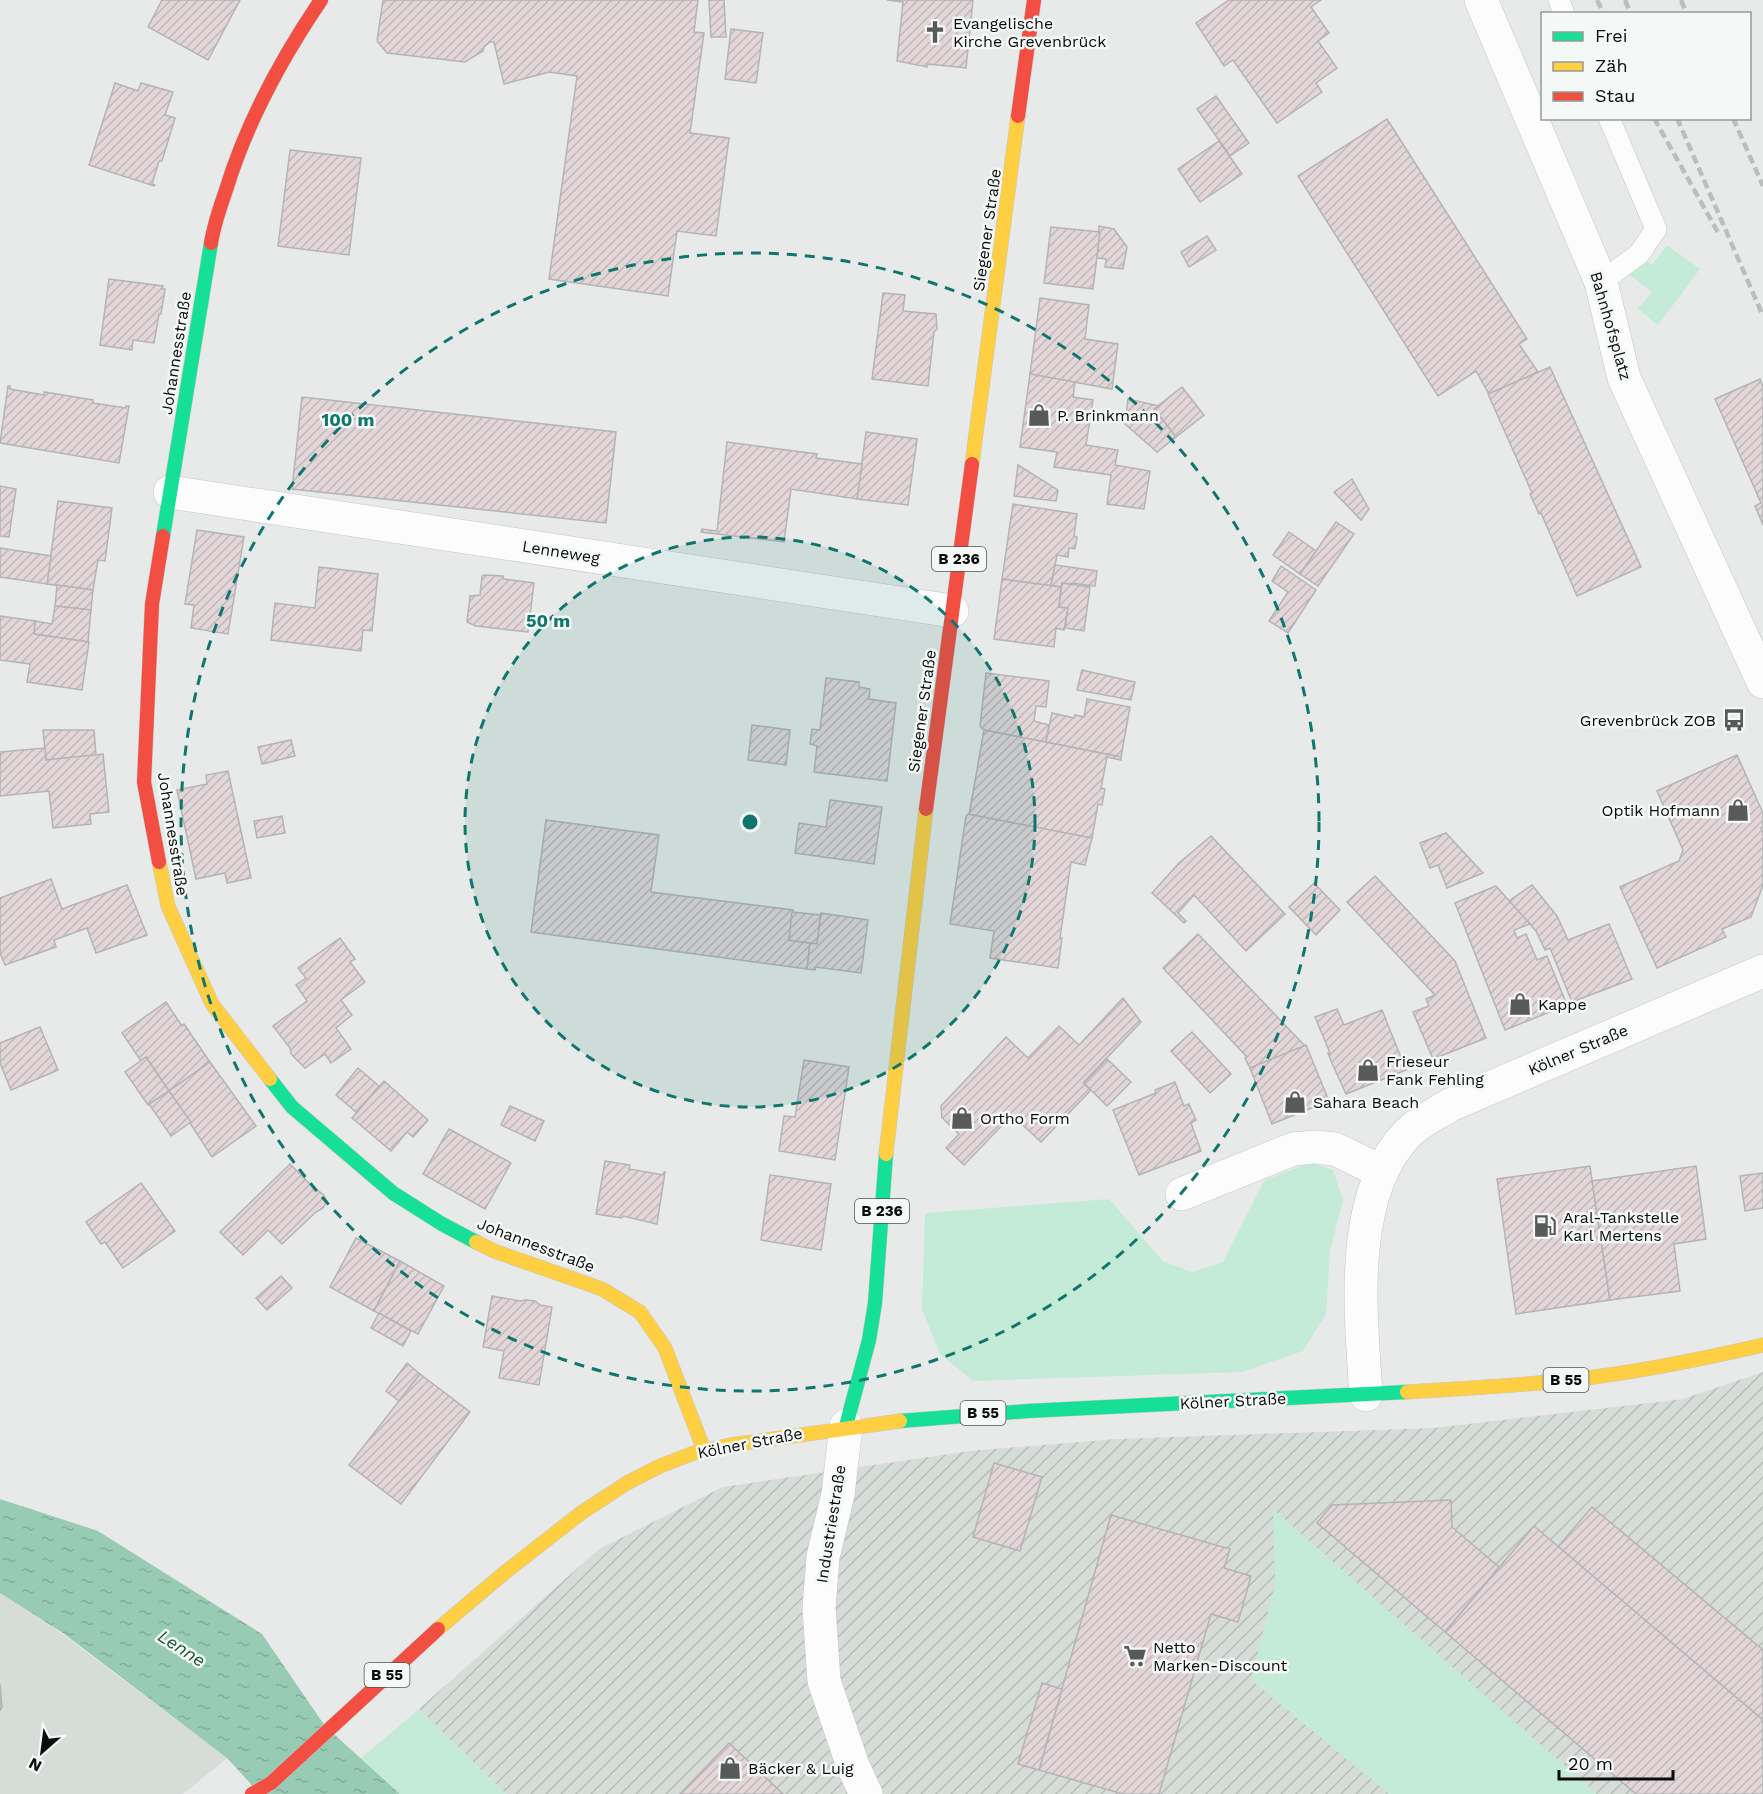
<svg xmlns="http://www.w3.org/2000/svg" width="1763" height="1794" viewBox="0 0 1763 1794" font-family="'Work Sans',sans-serif">
	<style>
		.built { fill: #d6dcd8 }
		.industrial { fill: url(#industrial-furrows) }
		.green { fill: #c4ebd8 }
		.water { fill: url(#water-ripples) }
		.building { fill: url(#building-hatch); stroke: #b4b4b4; stroke-width: 1.5 }
		.lines { fill: none; stroke-linecap: round; stroke-linejoin: round }
		.lane-casing { stroke: #c5c7c6; stroke-width: 22 }
		.street-casing { stroke: #c5c7c6; stroke-width: 34 }
		.fast-casing { stroke: #c5c7c6; stroke-width: 15 }
		.slow-casing { stroke: #c5c7c6; stroke-width: 15 }
		.jam-casing { stroke: #c5c7c6; stroke-width: 15 }
		.lane { stroke: #fcfcfc; stroke-width: 21 }
		.street { stroke: #fcfcfc; stroke-width: 33 }
		.fast { stroke: #16e098; stroke-width: 14 }
		.slow { stroke: #ffcf43; stroke-width: 14 }
		.jam { stroke: #f24e42; stroke-width: 14 }
		.rail { stroke: #bcbdbd; stroke-width: 4.5; stroke-dasharray: 9 4.5; stroke-linecap: butt }
		.ring { fill: none; stroke: #0f766e; stroke-width: 3; stroke-dasharray: 10 8 }
		.labels { text-anchor: middle; dominant-baseline: central; stroke-width: 5; stroke-linejoin: round; paint-order: stroke }
		.shield { fill: #f4f8f6; stroke: #515352; stroke-width: 1.5 }
		.shield-label { font-size: 15px; font-weight: bold; fill: #0b0c0c }
		.poi-label { font-size: 16px; fill: #0b0c0c; stroke: #f4f8f6; text-anchor: start }
		.street-label { font-size: 16px; fill: #0b0c0c; stroke: #f4f8f6 }
		.water-label { font-size: 18px; font-style: italic; fill: #1b543e; stroke: #f4f8f6 }
		.centre { fill: #0f766e; stroke: #f4f8f6; stroke-width: 3 }
		.ring-label { font-size: 18px; text-anchor: middle; font-weight: bold; fill: #0f766e; stroke: #f4f8f6; stroke-width: 5; stroke-linejoin: round; paint-order: stroke }
	</style>
	<defs>
		<pattern id="industrial-furrows" width="10" height="10" patternUnits="userSpaceOnUse" patternTransform="scale(1.5)"><rect width="10" height="10" fill="#d6dcd8"/><path d="M-1 1l2-2M0 10L10 0M9 11l2-2" fill="none" stroke="#b6bcb8"/></pattern>
		<pattern id="water-ripples" width="26" height="14" patternUnits="userSpaceOnUse" patternTransform="scale(1.5)"><rect width="26" height="14" fill="#98cbb4"/><path d="M2 4q2-2 4 0t4 0M15 11q2-2 4 0t4 0" fill="none" stroke="#82ad9a"/></pattern>
		<pattern id="building-hatch" width="6" height="6" patternUnits="userSpaceOnUse" patternTransform="scale(1.5)"><rect width="6" height="6" fill="#e3d6d9"/><path d="M-1 1l2-2M0 6l6-6M5 7l2-2" fill="none" stroke="#c1b6b9"/></pattern>
	</defs>
	<rect width="100%" height="100%" fill="#e8eae9"/>
	<polygon class="built" points="0,1593 50,1625 227,1758 183,1794 0,1794"/>
	<polygon class="industrial" points="1763,1372 1763,1794 506,1794 419,1709 599,1549 723,1487 970,1451 1117,1439 1434,1428 1683,1399"/>
	<g class="green">
		<polygon points="1667,245 1700,269 1658,325 1638,309 1652,292 1627,273 1640,256 1652,265"/>
		<polygon points="1311,1162 1333,1170 1343,1200 1330,1251 1326,1314 1303,1351 1242,1372 973,1381 940,1354 922,1309 925,1213 1109,1199 1163,1261 1192,1272 1223,1262 1264,1181"/>
		<polygon points="1273,1509 1597,1794 1389,1794 1251,1680 1275,1584"/>
		<polygon points="419,1709 506,1794 400,1794 361,1758"/>
	</g>
	<polygon class="water" points="0,1499 98,1531 262,1634 325,1726 400,1794 260,1794 227,1758 63,1633 0,1593"/>
	<g class="building">
		<polygon points="162,0 240,0 208,60 148,27"/>
		<polygon points="383,0 698,0 694,32 704,33 690,133 729,138 716,236 677,231 668,296 549,279 577,76 549,72 504,84 494,42 490,42 484,47 483,51 465,62 387,53 377,41"/>
		<polygon points="709,0 724,0 726,37 711,37"/>
		<polygon points="887,0 973,0 966,68 928,64 927,67 897,61 903,2"/>
		<polygon points="1229,0 1321,0 1311,7 1329,33 1318,41 1337,68 1316,83 1322,92 1277,123 1233,60 1224,66 1196,23"/>
		<polygon points="731,29 763,33 756,83 725,79"/>
		<polygon points="115,83 138,91 141,83 173,92 165,115 175,118 162,161 159,161 152,184 155,185 154,186 89,165"/>
		<polygon points="1216,96 1249,143 1230,156 1197,109"/>
		<polygon points="1387,119 1527,339 1519,344 1538,372 1489,394 1476,371 1438,396 1298,176"/>
		<polygon points="1219,141 1242,174 1200,202 1178,169"/>
		<polygon points="290,150 361,158 349,255 278,246"/>
		<polygon points="1099,226 1114,229 1127,247 1123,269 1105,267 1106,259 1097,258"/>
		<polygon points="1051,227 1100,232 1093,289 1044,283"/>
		<polygon points="1207,236 1216,250 1189,267 1181,252"/>
		<polygon points="109,279 163,286 162,289 165,289 161,314 159,314 154,343 133,340 132,350 100,345"/>
		<polygon points="883,293 905,295 903,311 936,314 937,329 934,332 928,386 872,379"/>
		<polygon points="1040,298 1089,305 1085,339 1118,344 1112,389 1030,374"/>
		<polygon points="1550,367 1641,567 1577,596 1541,513 1539,514 1530,494 1532,493 1488,394"/>
		<polygon points="1030,374 1075,382 1073,397 1093,400 1086,445 1118,450 1115,465 1150,471 1144,509 1107,504 1111,475 1054,467 1057,452 1020,447"/>
		<polygon points="1760,379 1763,387 1763,525 1755,506 1761,503 1715,399"/>
		<polygon points="8,386 10,386 10,389 44,395 44,392 93,400 93,403 126,408 126,406 129,406 119,463 0,443"/>
		<polygon points="1182,387 1204,415 1176,437 1154,409"/>
		<polygon points="302,397 616,432 606,523 292,489"/>
		<polygon points="1128,399 1159,406 1154,409 1176,437 1157,452 1125,424"/>
		<polygon points="866,432 917,439 908,505 857,499"/>
		<polygon points="727,442 817,454 816,458 862,464 857,499 791,489 784,542 701,532 702,529 717,531"/>
		<polygon points="1018,465 1058,490 1056,501 1014,496"/>
		<polygon points="1352,479 1369,509 1361,520 1334,492"/>
		<polygon points="0,486 16,489 9,537 0,536"/>
		<polygon points="58,501 112,508 105,561 98,560 93,590 47,584"/>
		<polygon points="1013,504 1077,514 1074,536 1077,537 1075,549 1069,548 1068,557 1057,555 1051,586 1002,579"/>
		<polygon points="1336,522 1354,534 1318,586 1300,574"/>
		<polygon points="197,530 244,537 228,634 191,628 194,605 185,604"/>
		<polygon points="1289,532 1316,551 1300,574 1273,555"/>
		<polygon points="0,548 51,556 47,584 0,577"/>
		<polygon points="1055,565 1097,571 1095,586 1071,583 1071,585 1062,583 1061,587 1051,586"/>
		<polygon points="1281,566 1316,590 1288,633 1269,621 1288,592 1272,581"/>
		<polygon points="319,567 378,574 372,631 363,630 361,651 271,640 275,603 315,608"/>
		<polygon points="485,575 503,576 504,579 534,583 528,632 476,626 467,622 470,596 480,595 482,576"/>
		<polygon points="1002,579 1061,587 1059,607 1068,608 1064,630 1056,628 1054,647 994,639"/>
		<polygon points="1062,583 1090,587 1084,631 1065,628 1068,608 1059,607"/>
		<polygon points="57,585 93,590 91,610 55,606"/>
		<polygon points="55,606 91,610 88,642 34,634 35,621 52,624"/>
		<polygon points="0,616 35,621 34,634 89,642 82,690 27,682 30,664 0,660"/>
		<polygon points="1082,670 1135,682 1131,700 1077,690"/>
		<polygon points="986,673 1049,681 1046,707 1036,706 1034,721 1049,725 1046,742 984,730 980,726"/>
		<polygon points="826,678 859,682 859,687 870,689 869,699 896,703 887,781 814,772 817,746 810,744 812,729 820,730"/>
		<polygon points="1087,699 1130,707 1121,757 1046,742 1052,713 1074,718 1075,715 1084,717"/>
		<polygon points="752,725 790,730 786,765 748,760"/>
		<polygon points="43,730 94,730 96,755 46,760"/>
		<polygon points="984,730 1121,757 1121,760 1107,757 1101,788 1105,789 1102,805 1098,804 1092,838 969,815"/>
		<polygon points="291,740 295,756 262,764 258,747"/>
		<polygon points="45,748 46,760 103,754 109,812 90,814 91,824 53,828 49,791 0,796 0,752"/>
		<polygon points="1737,755 1763,813 1763,827 1761,828 1763,833 1763,885 1751,917 1722,929 1726,937 1657,968 1620,887 1679,861 1683,850 1657,791"/>
		<polygon points="228,771 251,878 227,883 225,873 196,879 177,790 207,784 206,775"/>
		<polygon points="830,800 882,807 874,864 795,853 799,823 826,827"/>
		<polygon points="968,814 1092,838 1085,865 1071,862 1060,938 1062,938 1058,968 990,958 994,931 950,924 966,816"/>
		<polygon points="282,816 285,833 257,838 254,821"/>
		<polygon points="546,820 659,835 651,892 793,910 789,940 810,943 807,969 531,932"/>
		<polygon points="1446,833 1483,873 1447,888 1438,865 1430,868 1420,843"/>
		<polygon points="1211,836 1285,914 1246,951 1194,895 1178,913 1186,921 1184,923 1152,893 1179,863"/>
		<polygon points="1375,876 1455,961 1486,1038 1433,1059 1413,1012 1429,1006 1426,999 1435,995 1347,902"/>
		<polygon points="51,879 62,909 127,885 147,935 96,953 87,928 54,940 56,947 5,965 0,953 0,898"/>
		<polygon points="1314,883 1340,910 1316,935 1289,907"/>
		<polygon points="1532,885 1557,916 1568,940 1609,924 1632,979 1572,1002 1550,948 1545,950 1536,931 1509,901"/>
		<polygon points="1496,886 1530,924 1514,930 1517,938 1526,934 1537,960 1547,956 1567,1005 1505,1030 1455,903"/>
		<polygon points="792,912 821,915 817,944 789,940"/>
		<polygon points="821,913 868,920 861,973 816,967 815,970 807,969 810,943 817,944"/>
		<polygon points="1198,934 1244,982 1305,1046 1250,1068 1245,1058 1247,1057 1163,968"/>
		<polygon points="340,938 355,959 350,962 365,982 341,1000 352,1015 336,1028 351,1049 331,1063 325,1054 305,1068 291,1054 290,1048 273,1026 307,1001 296,985 306,978 298,968"/>
		<polygon points="1123,998 1141,1022 1083,1083 1091,1090 1041,1142 1012,1115 964,1165 946,1148 959,1134 942,1118 941,1106 1006,1037 1028,1058 1059,1026 1079,1045"/>
		<polygon points="166,1002 182,1026 184,1024 210,1062 169,1091 146,1057 141,1061 122,1033"/>
		<polygon points="1337,1009 1344,1025 1382,1010 1406,1070 1346,1094 1331,1061 1328,1053 1330,1053 1315,1017"/>
		<polygon points="40,1027 58,1070 11,1090 0,1063 0,1043"/>
		<polygon points="1192,1032 1231,1074 1210,1093 1171,1051"/>
		<polygon points="1306,1045 1329,1101 1272,1124 1250,1068"/>
		<polygon points="146,1057 169,1091 148,1105 125,1072"/>
		<polygon points="1107,1059 1131,1082 1107,1106 1084,1083"/>
		<polygon points="804,1060 849,1067 835,1160 779,1151 784,1116 795,1117"/>
		<polygon points="210,1062 256,1126 212,1157 169,1091"/>
		<polygon points="358,1068 379,1086 357,1113 336,1095"/>
		<polygon points="384,1081 428,1120 413,1137 407,1132 391,1151 352,1118"/>
		<polygon points="1175,1082 1184,1106 1189,1104 1196,1120 1191,1123 1201,1151 1139,1175 1113,1110 1156,1093 1155,1090"/>
		<polygon points="169,1091 191,1122 171,1136 149,1104"/>
		<polygon points="510,1106 544,1121 535,1141 501,1125"/>
		<polygon points="449,1129 511,1163 485,1209 423,1174"/>
		<polygon points="605,1161 630,1165 629,1169 663,1175 664,1172 665,1172 657,1224 623,1216 622,1218 596,1214"/>
		<polygon points="290,1164 315,1189 323,1194 327,1201 323,1208 316,1212 282,1244 268,1230 243,1255 220,1232"/>
		<polygon points="1590,1166 1610,1300 1516,1314 1497,1179"/>
		<polygon points="1696,1166 1706,1239 1674,1244 1680,1291 1610,1300 1592,1181"/>
		<polygon points="1763,1173 1763,1208 1745,1211 1740,1176"/>
		<polygon points="770,1175 831,1184 821,1250 761,1240"/>
		<polygon points="141,1183 175,1231 123,1268 105,1242 101,1244 86,1222"/>
		<polygon points="356,1238 400,1261 374,1311 330,1287"/>
		<polygon points="400,1261 444,1286 418,1334 374,1311"/>
		<polygon points="281,1276 292,1288 267,1310 256,1298"/>
		<polygon points="492,1296 520,1301 526,1300 535,1301 540,1305 552,1307 539,1385 499,1378 504,1351 483,1347"/>
		<polygon points="379,1313 411,1331 403,1346 371,1328"/>
		<polygon points="407,1363 420,1374 399,1401 386,1391"/>
		<polygon points="420,1374 470,1412 401,1504 349,1465"/>
		<polygon points="994,1463 1042,1477 1020,1551 973,1537"/>
		<polygon points="1451,1500 1452,1527 1499,1567 1445,1632 1317,1523 1332,1505"/>
		<polygon points="1592,1507 1763,1650 1763,1720 1557,1548"/>
		<polygon points="1111,1515 1230,1549 1224,1568 1251,1576 1238,1622 1211,1614 1159,1794 1123,1794 1039,1770"/>
		<polygon points="1534,1526 1763,1720 1763,1794 1636,1794 1445,1632"/>
		<polygon points="1042,1683 1062,1689 1039,1770 1018,1764"/>
		<polygon points="0,1684 2,1707 0,1711"/>
		<polygon points="729,1743 783,1794 680,1794"/>
	</g>
	<g class="lines">
		<g class="lane-casing">
			<g id="lane">
				<polyline points="1559,0 1564,14"/>
				<polyline points="1601,282 1639,254 1656,229 1609,118"/>
			</g>
		</g>
		<g class="street-casing">
			<g id="street">
				<polyline points="1481,0 1601,282 1624,378 1763,682"/>
				<polyline points="170,492 952,611"/>
				<polyline points="1182,1194 1293,1149 1315,1147 1335,1149 1382,1172"/>
				<path d="M1366,1395C1361,1316 1347,1195 1408,1133C1420,1121 1436,1114 1450,1105L1763,971"/>
				<polyline points="846,1426 838,1494 823,1557 819,1608 824,1681 853,1766 866,1794"/>
			</g>
		</g>
		<g class="fast-casing">
			<g id="fast">
				<polyline points="163,536 211,243"/>
				<polyline points="270,1079 292,1107 393,1193 442,1224 476,1242"/>
				<polyline points="900,1421 1028,1411 1407,1392"/>
				<polyline points="846,1426 869,1340 875,1303 886,1154"/>
			</g>
		</g>
		<g class="slow-casing">
			<g id="slow">
				<polyline points="972,464 1018,116"/>
				<polyline points="159,862 168,906 212,1004 270,1079"/>
				<polyline points="886,1154 926,809"/>
				<polyline points="476,1242 494,1251 602,1289 640,1312 665,1348 704,1450"/>
				<path d="M1407,1392C1464,1388 1521,1386 1577,1379C1640,1372 1702,1359 1763,1345"/>
				<polyline points="438,1629 503,1574 581,1513 627,1483 660,1466 694,1453 730,1445 900,1421"/>
			</g>
		</g>
		<g class="jam-casing">
			<g id="jam">
				<polyline points="1018,116 1034,0"/>
				<path d="M211,243C214,225 220,207 226,190C247,121 281,59 321,0"/>
				<polyline points="926,809 972,464"/>
				<polyline points="159,862 144,782 152,604 163,536"/>
				<polyline points="252,1794 271,1783 438,1629"/>
			</g>
		</g>
		<use href="#lane" class="lane"/>
		<use href="#street" class="street"/>
		<use href="#fast" class="fast"/>
		<use href="#slow" class="slow"/>
		<use href="#jam" class="jam"/>
		<g class="rail">
			<polyline points="1597,0 1604,14"/>
			<polyline points="1625,0 1631,14"/>
			<polyline points="1681,0 1687,14"/>
			<polyline points="1654,118 1720,236"/>
			<polyline points="1677,118 1763,316"/>
			<polyline points="1733,118 1763,186"/>
		</g>
	</g>
	<circle cx="750" cy="822" r="285" fill="#0f766e" fill-opacity=".12"/>
	<g class="ring">
		<circle cx="750" cy="822" r="285"/>
		<circle cx="750" cy="822" r="569"/>
	</g>
	<defs>
		<g id="church-bare" transform="scale(1.8)"><path d="M-1.2-6h2.4v3.5h3.3v2.4h-3.3V6h-2.4V-.1h-3.3v-2.4h3.3Z" fill="#585a59" stroke="#f4f8f6" stroke-width="2.5" paint-order="stroke"/></g>
		<g id="shop-bare" transform="scale(1.8)"><path d="M-5-2.5h2.3a2.7 3.5 0 0 1 5.4 0H5L5.5 6h-11ZM-1.5-2.5h3a1.5 2.3 0 0 0-3 0Z" fill="#585a59" stroke="#f4f8f6" stroke-width="2.5" paint-order="stroke"/></g>
		<g id="bus-bare" transform="scale(1.8)"><path d="M-5-6H5V4H4V6H2V4H-2V6H-4V4H-5ZM-3.5-4V0h7V-4ZM-3.5 1.2v1.5H-2V1.2ZM2 1.2v1.5H3.5V1.2Z" fill="#585a59" stroke="#f4f8f6" stroke-width="2.5" paint-order="stroke"/></g>
		<g id="fuel-bare" transform="scale(1.8)"><path d="M-5.5-6h7V0h2V4h1.3V-2.5L3-4.5l.8-.8L6-3V5H2.5V1h-1V6h-7ZM-4.2-4.7v3.2H.2V-4.7Z" fill="#585a59" stroke="#f4f8f6" stroke-width="2.5" paint-order="stroke"/></g>
		<g id="supermarket-bare" transform="scale(1.8)"><path d="M-6-5.5h2.5l.6 2H6L4.5 2H-2.5L-4.4-4H-6ZM-1.5 3.2a1.3 1.3 0 1 0 .1 0ZM3 3.2a1.3 1.3 0 1 0 .1 0Z" fill="#585a59" stroke="#f4f8f6" stroke-width="2.5" paint-order="stroke"/></g>
	</defs>
	<g fill-rule="evenodd">
		<use href="#church-bare" x="935" y="32"/>
		<use href="#shop-bare" x="1039" y="415"/>
		<use href="#bus-bare" x="1734" y="720"/>
		<use href="#shop-bare" x="1738" y="810"/>
		<use href="#shop-bare" x="1520" y="1004"/>
		<use href="#shop-bare" x="1368" y="1070"/>
		<use href="#shop-bare" x="1295" y="1102"/>
		<use href="#shop-bare" x="962" y="1118"/>
		<use href="#fuel-bare" x="1545" y="1226"/>
		<use href="#supermarket-bare" x="1135" y="1656"/>
		<use href="#shop-bare" x="730" y="1768"/>
	</g>
	<g class="labels">
		<g class="shield">
			<rect x="932" y="547" width="54" height="24" rx="4.5"/>
			<rect x="855" y="1199" width="54" height="24" rx="4.5"/>
			<rect x="1543.5" y="1368" width="45" height="24" rx="4.5"/>
			<rect x="960.5" y="1401" width="45" height="24" rx="4.5"/>
			<rect x="364.5" y="1663" width="45" height="24" rx="4.5"/>
		</g>
		<g class="shield-label">
			<text x="959" y="559">B 236</text>
			<text x="882" y="1211">B 236</text>
			<text x="1566" y="1380">B 55</text>
			<text x="983" y="1413">B 55</text>
			<text x="387" y="1675">B 55</text>
		</g>
		<g class="poi-label">
			<text x="953" y="23">Evangelische<tspan x="953" dy="18">Kirche Grevenbrück</tspan></text>
			<text x="1057" y="415">P. Brinkmann</text>
			<text x="1716" y="720" text-anchor="end">Grevenbrück ZOB</text>
			<text x="1720" y="810" text-anchor="end">Optik Hofmann</text>
			<text x="1538" y="1004">Kappe</text>
			<text x="1386" y="1061">Frieseur<tspan x="1386" dy="18">Fank Fehling</tspan></text>
			<text x="1313" y="1102">Sahara Beach</text>
			<text x="980" y="1118">Ortho Form</text>
			<text x="1563" y="1217">Aral-Tankstelle<tspan x="1563" dy="18">Karl Mertens</tspan></text>
			<text x="1153" y="1647">Netto<tspan x="1153" dy="18">Marken-Discount</tspan></text>
			<text x="748" y="1768">Bäcker &amp; Luig</text>
		</g>
		<g class="street-label">
			<text transform="translate(987 230) rotate(-82)">Siegener Straße</text>
			<text transform="translate(1611 326) rotate(74)">Bahnhofsplatz</text>
			<text transform="translate(176 353) rotate(-81)">Johannesstraße</text>
			<text transform="translate(561 552) rotate(9)">Lenneweg</text>
			<text transform="translate(922 711) rotate(-82)">Siegener Straße</text>
			<text transform="translate(173 834) rotate(81)">Johannesstraße</text>
			<text transform="translate(1578 1050) rotate(-23)">Kölner Straße</text>
			<text transform="translate(536 1245) rotate(21)">Johannesstraße</text>
			<text transform="translate(1233 1401) rotate(-3)">Kölner Straße</text>
			<text transform="translate(750 1443) rotate(-11)">Kölner Straße</text>
			<text transform="translate(831 1524) rotate(-81)">Industriestraße</text>
		</g>
		<g class="water-label">
			<text transform="translate(182 1648) rotate(33)">Lenne</text>
		</g>
	</g>
	<circle cx="750" cy="822" r="9" class="centre"/>
	<g class="ring-label">
		<text x="348" y="426">100 m</text>
		<text x="548" y="627">50 m</text>
	</g>
	<rect x="1541" y="12" width="210" height="108" fill="#f4f8f6" stroke="#979a98" stroke-width="1.5"/>
	<rect x="1553" y="32" width="30" height="9" fill="#16e098" stroke="#979a98" stroke-width="1.5"/>
	<text x="1595" y="42" font-size="18" fill="#0b0c0c">Frei</text>
	<rect x="1553" y="62" width="30" height="9" fill="#ffcf43" stroke="#979a98" stroke-width="1.5"/>
	<text x="1595" y="72" font-size="18" fill="#0b0c0c">Zäh</text>
	<rect x="1553" y="92" width="30" height="9" fill="#f24e42" stroke="#979a98" stroke-width="1.5"/>
	<text x="1595" y="102" font-size="18" fill="#0b0c0c">Stau</text>
	<g transform="translate(42 1752) rotate(208)" stroke="#f4f8f6" stroke-width="4.5" paint-order="stroke">
	<path d="M0-4.5L10 22L0 15L-10 22Z" fill="#0b0c0c"/>
	<text y="-9" font-size="16" font-weight="bold" text-anchor="middle" fill="#0b0c0c">N</text>
	</g>
	<path d="M1559 1770v9h114v-9" fill="none" stroke="#0b0c0c" stroke-width="3"/>
	<text x="1568" y="1770" font-size="18" fill="#0b0c0c" stroke="#f4f8f6" stroke-width="4.5" paint-order="stroke">20 m</text>
</svg>
